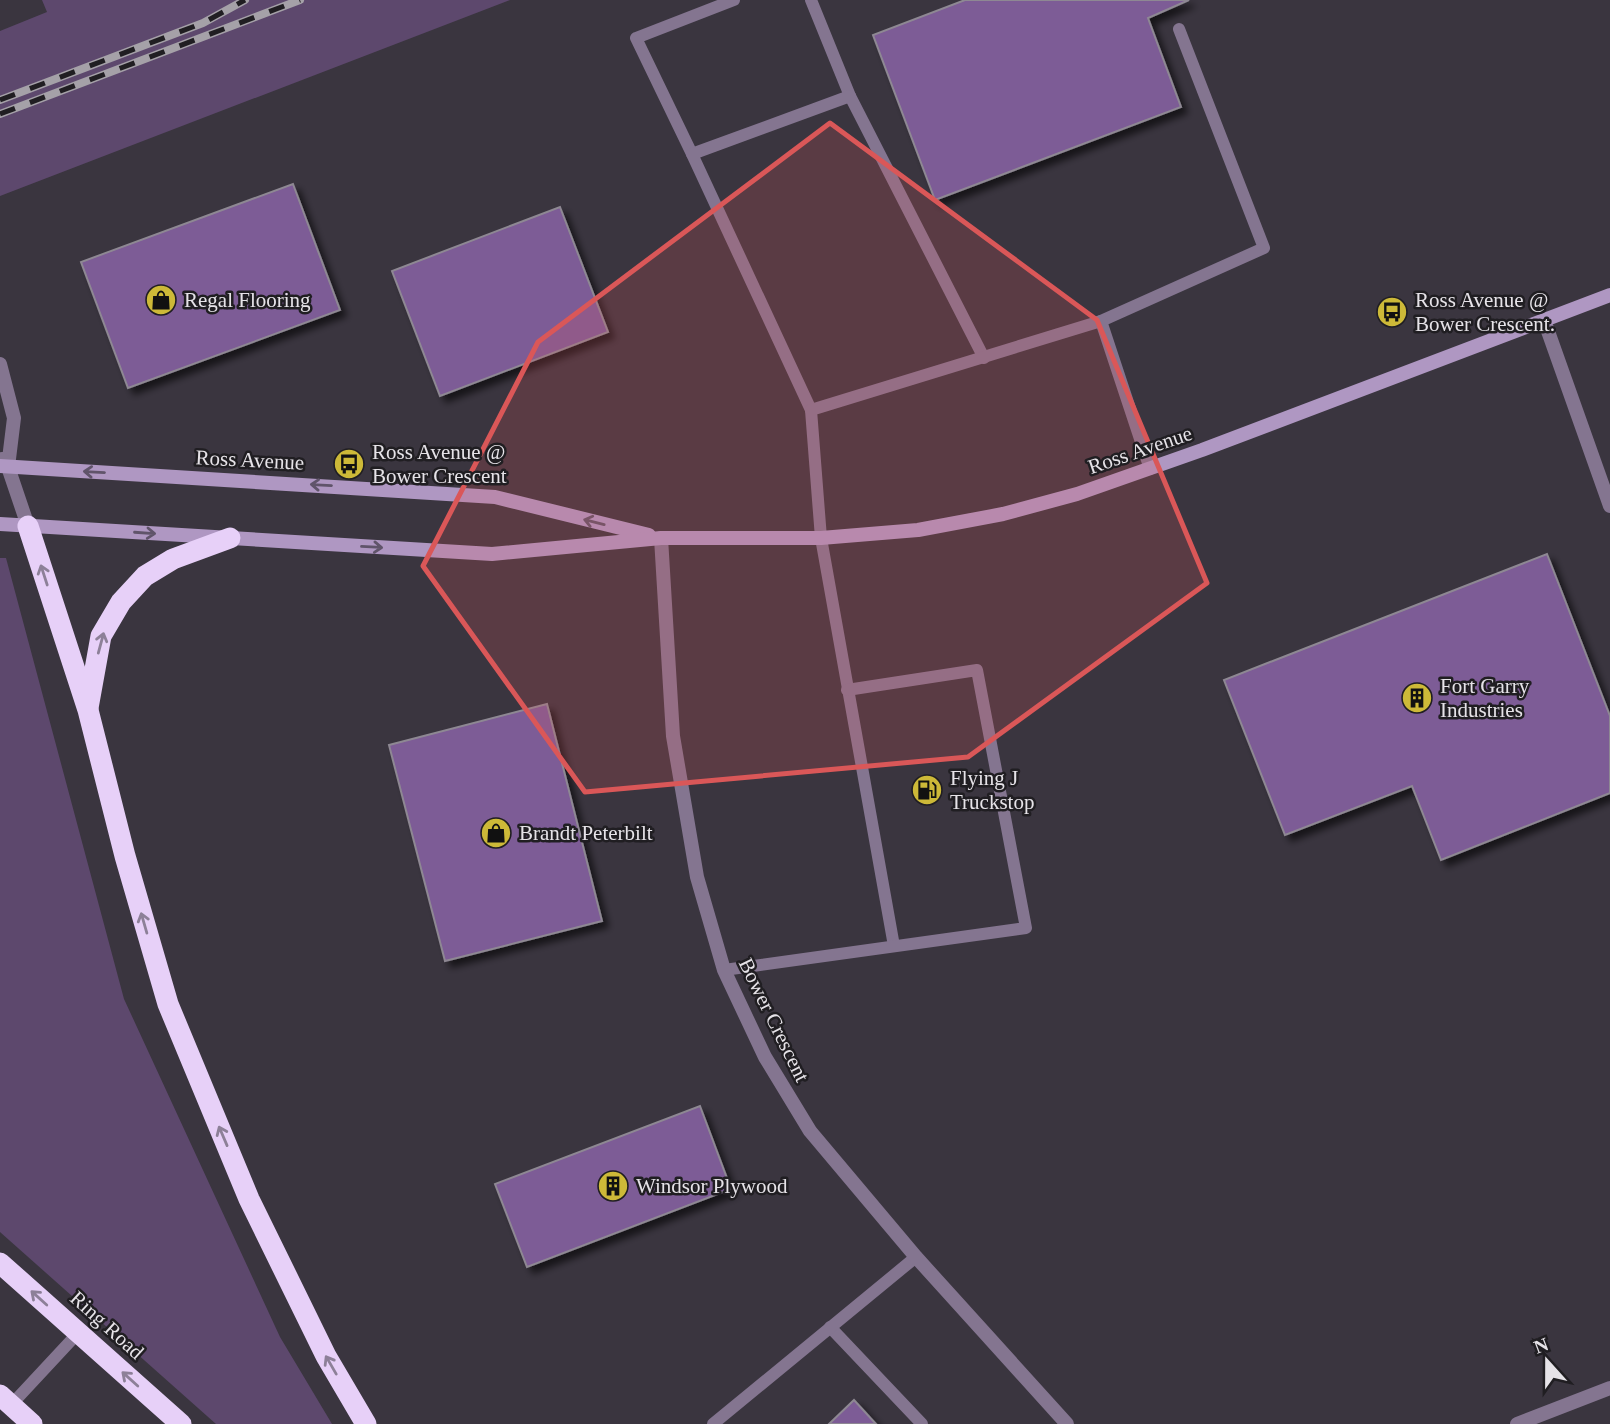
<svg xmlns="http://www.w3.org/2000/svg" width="1610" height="1424" viewBox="0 0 1610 1424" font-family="Georgia,serif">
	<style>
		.green { fill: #5d486d }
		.building { fill: #7d5b96; stroke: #8e8893; stroke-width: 2; filter: url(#shadow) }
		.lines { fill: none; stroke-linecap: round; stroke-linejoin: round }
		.service { stroke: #847590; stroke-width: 12 }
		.minor { stroke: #847590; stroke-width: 14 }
		.tertiary { stroke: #847590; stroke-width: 14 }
		.secondary { stroke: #af97c2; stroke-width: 14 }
		.motorway { stroke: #e7d0f8; stroke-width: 21 }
		.rail-casing { stroke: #a5a1a8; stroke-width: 8 }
		.rail { stroke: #201e22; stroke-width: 5; stroke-dasharray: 16; stroke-linecap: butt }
		.oneway { stroke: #60546a }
		.oneway2 { stroke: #8d8098 }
		.marked { fill: #da5758; fill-opacity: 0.2; stroke: #da5758; stroke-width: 5; stroke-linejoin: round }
		.labels { text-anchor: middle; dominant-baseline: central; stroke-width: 5; stroke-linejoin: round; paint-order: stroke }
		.poi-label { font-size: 21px; fill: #e6e3e8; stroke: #201e22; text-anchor: start }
		.street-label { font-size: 21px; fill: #e6e3e8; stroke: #201e22 }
	</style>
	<defs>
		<filter id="shadow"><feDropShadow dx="6" dy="6" stdDeviation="3.5" flood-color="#0009"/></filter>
	</defs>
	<rect width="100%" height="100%" fill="#3a353f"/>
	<g class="green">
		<polygon points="42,0 510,0 0,196 0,31 47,12"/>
		<polygon points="0,558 6,558 124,999 280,1337 332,1424 216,1424 0,1232"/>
	</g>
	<g class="building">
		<polygon points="965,0 1189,0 1148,18 1181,107 935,200 873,35"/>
		<polygon points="293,184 340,310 128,388 81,262"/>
		<polygon points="560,207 608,332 440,396 392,271"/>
		<polygon points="1547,554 1610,716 1610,793 1441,860 1412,786 1285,835 1224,680"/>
		<polygon points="547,704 602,921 445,961 389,745"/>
		<polygon points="700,1106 731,1189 527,1267 495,1184"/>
		<polygon points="854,1400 876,1424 829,1424"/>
	</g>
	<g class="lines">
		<g class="service">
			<polyline points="811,0 850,96"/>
			<polyline points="692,154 636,38 734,0"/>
			<polyline points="1101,321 1264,248 1179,29"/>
			<polyline points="811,410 692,154 850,96 984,358"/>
			<polyline points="894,946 821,538 811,410 1101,321 1150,469"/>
			<polyline points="724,970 1026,928 977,670 847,690"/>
			<polyline points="830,1327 922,1424"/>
			<polyline points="11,1405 78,1333"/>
			<polyline points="713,1424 916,1257"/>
		</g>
		<g class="minor">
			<polyline points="1544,320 1610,506"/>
			<polyline points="661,538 673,736 697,877 724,970 765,1057 810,1131 916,1257 1067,1424"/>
			<polyline points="1517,1424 1610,1388"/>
		</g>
		<g class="tertiary">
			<polyline points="0,364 14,418 8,467"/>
			<polyline points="2,459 8,467 28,526"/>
		</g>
		<g class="secondary">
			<polyline points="0,466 495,497 649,535"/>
			<polyline points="0,524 492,554 661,538 821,538 918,530 1003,514 1077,494 1202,450 1610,295"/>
		</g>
		<g class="motorway">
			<polyline points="28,526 88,710 125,856 168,1004 249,1199 326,1356 366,1424"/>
			<polyline points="88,708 101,636 121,602 145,576 173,559 230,538"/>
			<polyline points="0,1263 181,1424"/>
			<polyline points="0,1395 32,1424"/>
		</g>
		<g class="rail-casing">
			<g id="rail">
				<polyline points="0,100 203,23 245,0"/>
				<polyline points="0,114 300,0"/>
			</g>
		</g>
		<use href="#rail" class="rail"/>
	</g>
	<defs><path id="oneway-shaft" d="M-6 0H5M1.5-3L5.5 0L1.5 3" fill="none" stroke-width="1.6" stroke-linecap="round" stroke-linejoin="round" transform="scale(1.75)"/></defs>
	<g class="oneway">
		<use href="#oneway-shaft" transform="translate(94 472) rotate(-177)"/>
		<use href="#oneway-shaft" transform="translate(321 485) rotate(-177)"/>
		<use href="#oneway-shaft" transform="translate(594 522) rotate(-166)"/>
		<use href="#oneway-shaft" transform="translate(145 533) rotate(4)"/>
		<use href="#oneway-shaft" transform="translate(372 547) rotate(3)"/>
	</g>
	<g class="oneway2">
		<use href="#oneway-shaft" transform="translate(44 575) rotate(-108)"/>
		<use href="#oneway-shaft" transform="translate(101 643) rotate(-75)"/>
		<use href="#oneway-shaft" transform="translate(144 923) rotate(-106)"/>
		<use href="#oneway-shaft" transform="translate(223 1136) rotate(-113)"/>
		<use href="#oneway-shaft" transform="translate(39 1298) rotate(-138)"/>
		<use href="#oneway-shaft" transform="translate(331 1365) rotate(-120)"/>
		<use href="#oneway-shaft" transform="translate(130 1379) rotate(-138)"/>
	</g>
	<path class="marked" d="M830,123L1097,320L1207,583L968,757L585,792L423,566L538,342Z"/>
	<defs>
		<g id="shop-disc" transform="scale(1.575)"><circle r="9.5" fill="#cdb938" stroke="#201e22"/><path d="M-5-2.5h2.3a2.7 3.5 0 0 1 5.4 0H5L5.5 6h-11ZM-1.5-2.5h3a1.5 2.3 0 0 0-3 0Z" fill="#111"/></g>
		<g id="bus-disc" transform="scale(1.575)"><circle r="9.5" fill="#cdb938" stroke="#201e22"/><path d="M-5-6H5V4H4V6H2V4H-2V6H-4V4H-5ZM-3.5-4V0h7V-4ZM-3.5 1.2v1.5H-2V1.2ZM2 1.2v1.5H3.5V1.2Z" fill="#111"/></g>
		<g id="building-disc" transform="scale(1.575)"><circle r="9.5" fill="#cdb938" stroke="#201e22"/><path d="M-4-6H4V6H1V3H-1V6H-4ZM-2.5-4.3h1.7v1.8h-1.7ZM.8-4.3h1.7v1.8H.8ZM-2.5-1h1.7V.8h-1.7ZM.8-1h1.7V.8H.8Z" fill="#111"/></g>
		<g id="fuel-disc" transform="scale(1.575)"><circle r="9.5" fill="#cdb938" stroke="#201e22"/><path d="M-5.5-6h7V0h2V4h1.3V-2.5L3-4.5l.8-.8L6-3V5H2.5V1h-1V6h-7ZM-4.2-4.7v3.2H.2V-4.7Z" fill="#111"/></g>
	</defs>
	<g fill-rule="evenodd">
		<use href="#shop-disc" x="161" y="300"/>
		<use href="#bus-disc" x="1392" y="312"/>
		<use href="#bus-disc" x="349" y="464"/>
		<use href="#building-disc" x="1417" y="698"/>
		<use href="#fuel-disc" x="927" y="790"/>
		<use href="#shop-disc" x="496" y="833"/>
		<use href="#building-disc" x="613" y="1186"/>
	</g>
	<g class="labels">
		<g class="poi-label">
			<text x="184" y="300">Regal Flooring</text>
			<text x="1415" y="300">Ross Avenue @<tspan x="1415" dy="24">Bower Crescent.</tspan></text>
			<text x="372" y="452">Ross Avenue @<tspan x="372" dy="24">Bower Crescent</tspan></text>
			<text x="1440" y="686">Fort Garry<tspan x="1440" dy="24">Industries</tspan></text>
			<text x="950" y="778">Flying J<tspan x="950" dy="24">Truckstop</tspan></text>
			<text x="519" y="833">Brandt Peterbilt</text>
			<text x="636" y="1186">Windsor Plywood</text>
		</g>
		<g class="street-label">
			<text transform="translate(1140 450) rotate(-19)">Ross Avenue</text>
			<text transform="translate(250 460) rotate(3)">Ross Avenue</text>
			<text transform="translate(774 1020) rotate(64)">Bower Crescent</text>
			<text transform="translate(107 1325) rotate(42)">Ring Road</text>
		</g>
	</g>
	<g transform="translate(1547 1361) rotate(339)" stroke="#201e22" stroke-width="5" paint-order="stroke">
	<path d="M0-5L12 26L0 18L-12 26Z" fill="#e6e3e8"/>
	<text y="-10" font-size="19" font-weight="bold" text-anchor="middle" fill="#e6e3e8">N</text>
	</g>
</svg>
